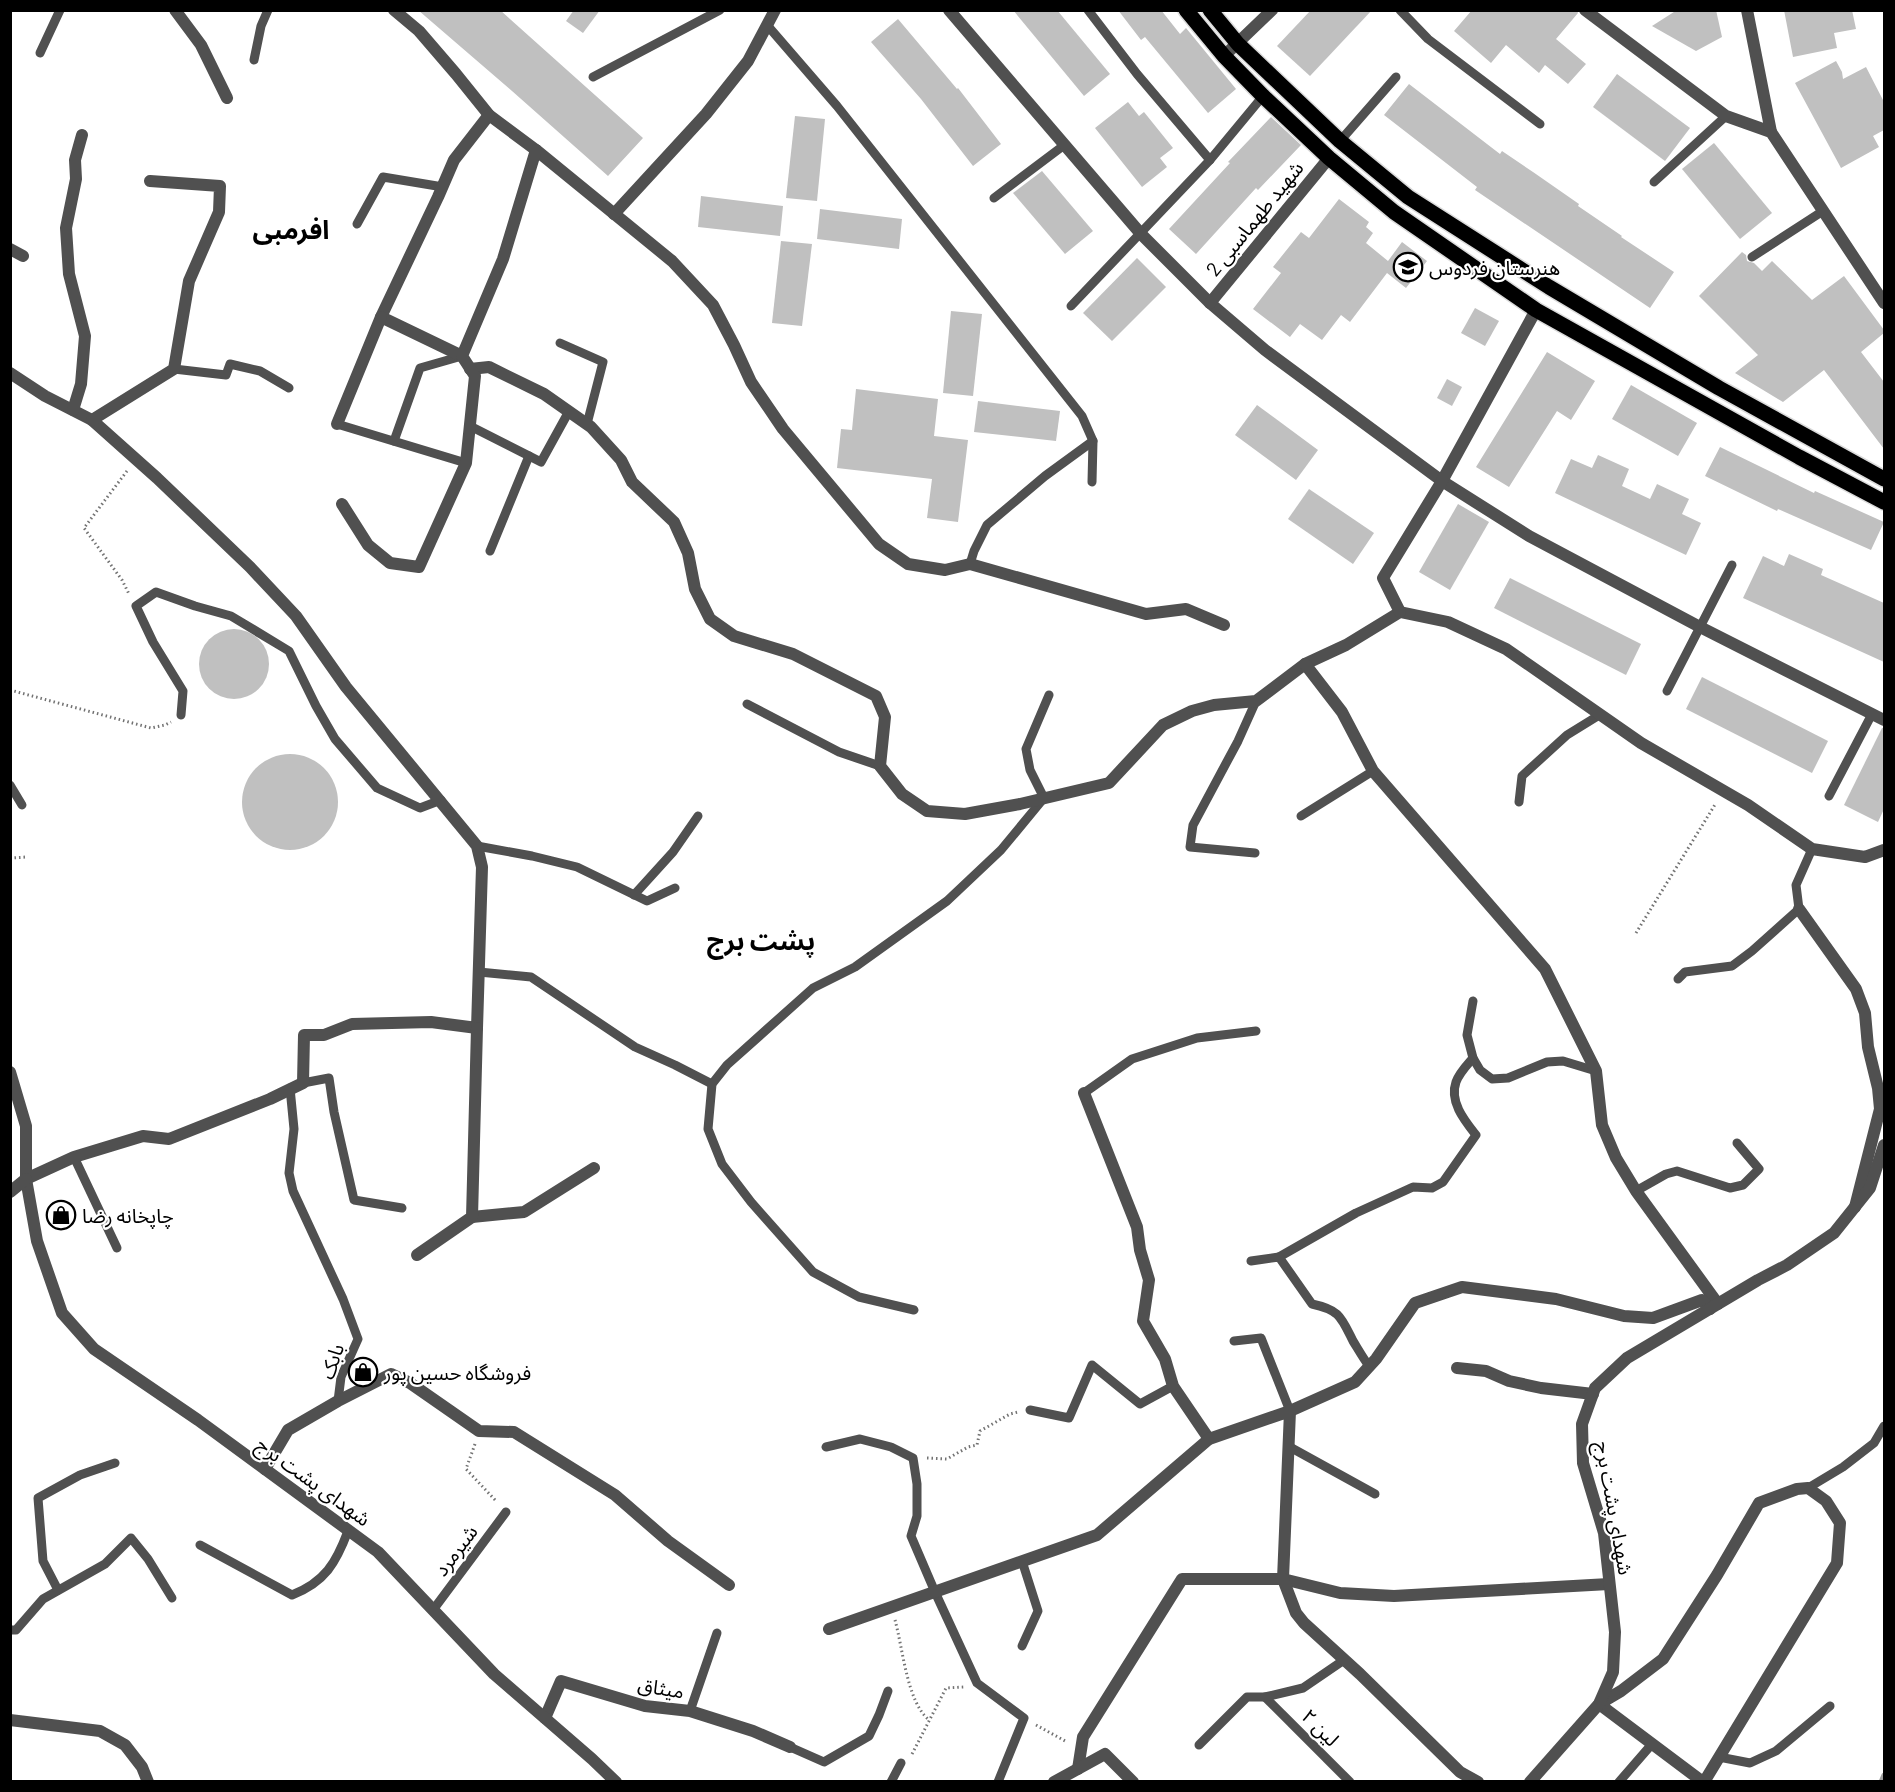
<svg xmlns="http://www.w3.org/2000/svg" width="1895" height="1792" viewBox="0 0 1895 1792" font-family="Barlow,'Noto Sans Arabic',sans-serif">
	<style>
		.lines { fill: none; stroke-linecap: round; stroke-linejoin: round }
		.stream { stroke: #9e9e9e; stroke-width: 5 }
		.building { fill: #c0c0c0 }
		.primary-casing { stroke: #dbdbdb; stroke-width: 18 }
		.path { stroke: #727272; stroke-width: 3; stroke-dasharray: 1.5 3; stroke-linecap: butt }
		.service { stroke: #505050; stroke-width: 9 }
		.minor { stroke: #505050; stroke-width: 12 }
		.tertiary { stroke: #505050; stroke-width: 12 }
		.primary { stroke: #000; stroke-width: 15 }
		.labels { text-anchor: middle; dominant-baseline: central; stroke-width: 4.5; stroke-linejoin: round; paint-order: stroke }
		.street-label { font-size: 20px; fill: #000; stroke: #fff }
		.poi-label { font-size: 20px; fill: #000; stroke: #fff; text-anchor: start }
		.district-label { font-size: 26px; font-weight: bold; fill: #000; stroke: #fff }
	</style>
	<rect width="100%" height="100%" fill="#fff"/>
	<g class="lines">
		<polyline class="stream" points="1881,1782 1884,1775"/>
	</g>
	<g class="building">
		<polygon points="418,10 500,10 643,138 608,176 512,91"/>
		<polygon points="574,10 600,10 583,33 566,21"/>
		<polygon points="1013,10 1057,10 1110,74 1084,96"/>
		<polygon points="1118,10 1161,10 1180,34 1186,28 1236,89 1208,113 1145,37 1141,40"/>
		<polygon points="1311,10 1372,10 1310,76 1277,46"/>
		<polygon points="1472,10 1577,10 1578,13 1556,39 1586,64 1568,84 1545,65 1539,73 1506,45 1491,63 1454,31"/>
		<polygon points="1677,10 1716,10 1722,37 1696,51 1652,26"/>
		<polygon points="1784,10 1852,10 1856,29 1834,33 1837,48 1793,57"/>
		<polygon points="898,19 957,89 958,88 1001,144 973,166 921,99 871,42"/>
		<polygon points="1836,61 1842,72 1843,79 1866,67 1884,102 1884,130 1873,136 1879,147 1841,168 1795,83"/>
		<polygon points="1617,74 1690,128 1665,161 1593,107"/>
		<polygon points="1409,84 1500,154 1502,151 1533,172 1579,204 1578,206 1622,236 1621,237 1674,272 1650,308 1475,190 1477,187 1384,115"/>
		<polygon points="1128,102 1139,116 1144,112 1173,148 1160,158 1167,167 1142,187 1095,128"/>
		<polygon points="795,116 825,119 817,201 786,198"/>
		<polygon points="1271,117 1301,145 1258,190 1256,188 1196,254 1169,229 1230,163 1228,162"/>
		<polygon points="1714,143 1772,213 1740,239 1682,169"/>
		<polygon points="1042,171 1093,231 1065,254 1013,193"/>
		<polygon points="701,196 783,206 780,236 698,227"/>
		<polygon points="1339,199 1369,222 1366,227 1373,233 1366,243 1388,261 1402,242 1427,261 1406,288 1387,273 1350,322 1341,315 1322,340 1300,324 1290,337 1253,309 1281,273 1273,267 1301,232 1309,238"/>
		<polygon points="820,209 902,219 899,249 817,239"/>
		<polygon points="781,241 812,244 802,326 772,323"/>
		<polygon points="1742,252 1746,255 1747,261 1754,263 1762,271 1772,261 1812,300 1844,276 1884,330 1884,333 1861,352 1884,382 1884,449 1824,370 1783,402 1735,373 1758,355 1699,296"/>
		<polygon points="1137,258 1166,287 1112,341 1083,313"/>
		<polygon points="1475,308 1499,321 1485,346 1461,333"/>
		<polygon points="951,311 982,314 973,396 943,393"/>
		<polygon points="1547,352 1595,381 1571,420 1557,411 1509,487 1476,467"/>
		<polygon points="1447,379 1462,387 1452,406 1437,398"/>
		<polygon points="1631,385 1697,423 1678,456 1612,419"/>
		<polygon points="856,389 938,399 934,436 968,440 958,522 927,518 932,479 837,468 841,429 852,430"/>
		<polygon points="978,401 1060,411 1056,441 974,432"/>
		<polygon points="1257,405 1318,450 1296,480 1235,435"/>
		<polygon points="1720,447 1814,493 1815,491 1884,522 1871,550 1778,509 1777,511 1705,476"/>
		<polygon points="1598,455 1629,469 1622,486 1650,499 1657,484 1689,499 1682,514 1701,523 1686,555 1555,493 1571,459 1592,468"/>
		<polygon points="1309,489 1374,533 1353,564 1288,519"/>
		<polygon points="1458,504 1489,522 1450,590 1419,572"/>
		<polygon points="1789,554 1823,569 1821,575 1884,603 1884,662 1743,598 1763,556 1784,566"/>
		<polygon points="1510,578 1641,644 1626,675 1494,608"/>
		<circle cx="234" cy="664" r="35"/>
		<polygon points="1702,677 1828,741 1812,773 1686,709"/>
		<polygon points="1882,728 1884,728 1884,809 1878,822 1844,805"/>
		<circle cx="290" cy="802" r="48"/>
	</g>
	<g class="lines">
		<g class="primary-casing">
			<g id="primary">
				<polyline points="1186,10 1224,56 1263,96 1329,158 1394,212 1536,310 1799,457 1884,502"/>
				<polyline points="1210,10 1238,44 1340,141 1408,197 1549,287 1719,388 1884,479"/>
			</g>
		</g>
		<g class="path">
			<polyline points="127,471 84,528 122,580 129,594"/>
			<polyline points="10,690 151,728 165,725 171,722"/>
			<polyline points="10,858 27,857"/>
			<polyline points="1636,933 1716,803"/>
			<polyline points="475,1444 466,1469 497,1502"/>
			<polyline points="927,1458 947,1459 968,1447 977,1445 980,1431 1010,1414 1018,1412"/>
			<path d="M895,1620C903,1649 907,1702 929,1720"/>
			<polyline points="1036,1725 1067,1742"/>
			<polyline points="912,1754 946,1688 964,1687"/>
		</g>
		<g class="service">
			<polyline points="1088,10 1137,74 1210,160"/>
			<polyline points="1400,10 1428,39 1540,124"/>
			<polyline points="767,25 837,106 1082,416 1093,441 1092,482"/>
			<polyline points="40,53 60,10"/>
			<polyline points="254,60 261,26 268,10"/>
			<polyline points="593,77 720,10"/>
			<polyline points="1340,141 1396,77"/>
			<polyline points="1654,182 1726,116"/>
			<polyline points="994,198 1063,146"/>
			<polyline points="357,224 383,177 443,187"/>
			<polyline points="1752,257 1823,211"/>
			<polyline points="1071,306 1210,160 1263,96"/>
			<polyline points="560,343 603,362 587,424"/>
			<polyline points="174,369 226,375 230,364 260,371 289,388"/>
			<polyline points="337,424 466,463"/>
			<polyline points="470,426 541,462 568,413"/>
			<polyline points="394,441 420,368 462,356"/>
			<polyline points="490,551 529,456"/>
			<polyline points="970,564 974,551 987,525 1045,476 1093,441"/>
			<polyline points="1667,691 1732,565"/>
			<polyline points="747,704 839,752 880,766"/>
			<polyline points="181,715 183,691 153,642 136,606 156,592 195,606 231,616 289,651 316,706 335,739 377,788 420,808 441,800"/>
			<polyline points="10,785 22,805"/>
			<polyline points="1829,796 1872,714"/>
			<polyline points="1519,802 1522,776 1567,735 1601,714"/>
			<polyline points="1301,816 1373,771"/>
			<polyline points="477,846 532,856 577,867 647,901 675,888"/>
			<polyline points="1255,853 1190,847 1193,825 1238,741 1256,701"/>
			<polyline points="634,895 673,852 698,816"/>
			<polyline points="479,972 531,977 635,1047 675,1065 712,1084"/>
			<polyline points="1678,979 1685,972 1732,966 1752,951 1799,909 1796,885 1812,849"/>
			<polyline points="1473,1001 1467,1035 1473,1058 1480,1070 1492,1079 1508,1078 1547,1062 1563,1061 1596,1071"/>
			<polyline points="303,1083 329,1078 334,1112 354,1200 402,1208"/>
			<polyline points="290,1088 294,1129 289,1173 293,1191 343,1299 358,1339 341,1377 338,1401"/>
			<polyline points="1084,1093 1132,1059 1197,1038 1256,1031"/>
			<polyline points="74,1157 117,1248"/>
			<polyline points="1636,1191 1666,1174 1677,1171 1730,1188 1743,1185 1759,1169 1737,1143"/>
			<path d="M1279,1257L1356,1213L1413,1187L1432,1188L1443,1182L1476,1135C1465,1121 1449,1102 1456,1082C1459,1073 1467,1065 1473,1058"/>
			<path d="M1251,1261L1279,1257L1312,1304C1340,1310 1341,1317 1353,1341C1358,1349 1363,1358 1369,1366"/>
			<polyline points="914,1310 859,1297 813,1272 751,1202 722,1164 708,1129 712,1084 727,1065 813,988 855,967 947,901 1001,850 1044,798 1030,770 1026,749 1049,695"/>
			<polyline points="1234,1341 1261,1338 1290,1411"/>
			<polyline points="1030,1410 1069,1418 1092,1365 1140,1404 1173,1386"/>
			<polyline points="1288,1446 1375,1494"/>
			<polyline points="826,1447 860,1439 891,1447 913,1458 917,1484 917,1516 911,1536 935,1592 977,1683 1024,1718 998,1782"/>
			<polyline points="1808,1488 1843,1467 1874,1443 1884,1426"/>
			<path d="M200,1545L292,1595C325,1582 336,1563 348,1531"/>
			<polyline points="1022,1561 1038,1611 1022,1646"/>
			<polyline points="58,1590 43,1561 38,1498 80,1475 115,1463"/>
			<polyline points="433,1610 506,1512"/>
			<polyline points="10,1630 16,1630 43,1599 105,1564 131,1538 148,1559 172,1598"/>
			<polyline points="1265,1697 1350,1782"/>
			<polyline points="690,1711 717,1633"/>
			<polyline points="1199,1745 1247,1697 1265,1697 1303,1688 1344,1660"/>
			<polyline points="790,1747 824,1762 869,1736 879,1715 888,1691"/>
			<polyline points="1719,1757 1750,1763 1776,1751 1830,1706"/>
			<polyline points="891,1782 901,1763"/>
			<polyline points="1619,1782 1652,1744"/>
		</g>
		<g class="minor">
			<polyline points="175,10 201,45 227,98"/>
			<polyline points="394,10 419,31 456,74 489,115 536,150 672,261 713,305 734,345 751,382 783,429 879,544 908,564 945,570 970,564 1146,614 1186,609 1224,625"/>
			<polyline points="949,10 1141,234 1210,303 1265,350 1442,481 1529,536 1700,627 1884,720"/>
			<polyline points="1585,10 1726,116 1771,132 1884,303"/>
			<polyline points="1747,10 1771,132"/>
			<polyline points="1224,56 1272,10"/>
			<polyline points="614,214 706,114 748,61 775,10"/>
			<polyline points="10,249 23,256"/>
			<polyline points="1210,303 1329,158"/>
			<polyline points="462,356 381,317 438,197 454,160 489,115"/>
			<polyline points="470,369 489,367 544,394 591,427 621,460 632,482 674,522 688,553 695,589 710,619 734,636 793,654 876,696 885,717 880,766 902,794 927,811 965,814 1020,804 1109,783 1163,725 1192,711 1214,705 1256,701 1305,664 1346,645 1400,612 1448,622 1506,649 1641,743 1748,805 1812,849 1865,857 1884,850"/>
			<polyline points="10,373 45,396 92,420 157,478 250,567 296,616 346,687 477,846 482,867 477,1028 431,1022 352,1024 324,1035 304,1035 303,1083 270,1099 169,1139 143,1136 74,1157 26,1179"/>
			<polyline points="73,410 81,384 85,336 69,274 66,228 76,179 75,160 82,135"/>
			<polyline points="92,420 174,369 189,281 219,212 220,186 150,181"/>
			<polyline points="337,424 381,317"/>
			<polyline points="342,504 368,545 390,563 419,567 466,463 475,376 462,356 503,259 536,150"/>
			<polyline points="1400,612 1383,578 1442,481 1536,310"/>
			<polyline points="1305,664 1342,712 1373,771 1545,969 1596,1071 1602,1125 1616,1158 1636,1191 1718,1304"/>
			<polyline points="1799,909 1856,989 1865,1013 1868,1047 1878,1088 1880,1109 1855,1207"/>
			<polyline points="1084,1093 1137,1227 1140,1250 1149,1280 1143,1321 1165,1359 1173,1386 1209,1439"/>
			<polyline points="472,1217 524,1212 594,1168"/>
			<polyline points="417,1255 472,1217 477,1028"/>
			<polyline points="1457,1368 1486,1371 1509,1381 1541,1388 1593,1394"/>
			<polyline points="1290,1411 1355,1382 1376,1359 1415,1303 1462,1287 1556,1299 1624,1316 1653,1318 1702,1300 1710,1309"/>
			<polyline points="265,1469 288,1430 338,1401 391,1374 410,1383 479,1431 514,1432 615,1495 668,1541 729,1585"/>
			<polyline points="829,1629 1097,1535 1209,1439 1290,1411 1283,1579 1340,1593 1394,1596 1609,1584"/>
			<polyline points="545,1718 561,1681 645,1706 690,1711 753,1731 790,1747"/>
			<polyline points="10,1720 100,1731 125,1745 142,1767 148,1782"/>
			<polyline points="1078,1769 1083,1737 1182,1579 1283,1579 1296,1613 1304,1623 1360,1674 1460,1772 1478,1782"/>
			<polyline points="1054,1782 1105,1754 1133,1782"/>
			<polyline points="1703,1782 1599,1704 1621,1691 1663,1659 1717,1575 1759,1503 1797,1489 1808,1488 1826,1501 1840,1523 1837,1563 1704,1782"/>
		</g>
		<g class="tertiary">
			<polyline points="10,1072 26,1126 26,1179 37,1241 62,1313 94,1349 198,1420 378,1552 494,1674 592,1759 616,1782"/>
			<polyline points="10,1192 26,1179"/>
			<polyline points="1530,1782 1599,1704 1613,1672 1615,1632 1604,1533 1583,1463 1582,1424 1595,1388 1627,1358 1758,1280 1787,1265 1834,1233 1870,1188 1884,1145"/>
		</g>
		<use href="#primary" class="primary"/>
	</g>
	<defs>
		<g id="school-ring" transform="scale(1.5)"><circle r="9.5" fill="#fff" stroke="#000" stroke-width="1.5"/><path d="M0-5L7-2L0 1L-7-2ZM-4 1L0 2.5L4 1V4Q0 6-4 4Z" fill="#000"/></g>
		<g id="shop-ring" transform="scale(1.5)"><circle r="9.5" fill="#fff" stroke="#000" stroke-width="1.5"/><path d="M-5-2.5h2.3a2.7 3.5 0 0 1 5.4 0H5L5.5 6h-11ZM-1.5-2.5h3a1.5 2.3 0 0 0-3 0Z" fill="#000"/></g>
	</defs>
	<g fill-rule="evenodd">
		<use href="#school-ring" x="1408" y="267"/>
		<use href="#shop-ring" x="61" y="1215"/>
		<use href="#shop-ring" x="363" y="1372"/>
	</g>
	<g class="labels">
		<g class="street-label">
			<text transform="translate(1254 218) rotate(-51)">شهید طهماسبی 2</text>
			<text transform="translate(331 1361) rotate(-71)">بابک</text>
			<text transform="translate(314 1481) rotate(36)">شهدای پشت برج</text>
			<text transform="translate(1615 1508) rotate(80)">شهدای پشت برج</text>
			<text transform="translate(455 1550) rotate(-53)">شیرمرد</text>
			<text transform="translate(661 1687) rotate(9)">میثاق</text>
			<text transform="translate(1321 1727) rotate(45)">لین ۲</text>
		</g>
		<g class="poi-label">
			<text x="1429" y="267">هنرستان فردوس</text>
			<text x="82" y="1215">چاپخانه رضا</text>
			<text x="384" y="1372">فروشگاه حسین پور</text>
		</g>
		<g class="district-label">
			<text x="291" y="228">افرمبی</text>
			<text x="761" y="939">پشت برج</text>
		</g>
	</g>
	<rect width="1895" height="1792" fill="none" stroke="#000000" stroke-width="24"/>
</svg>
